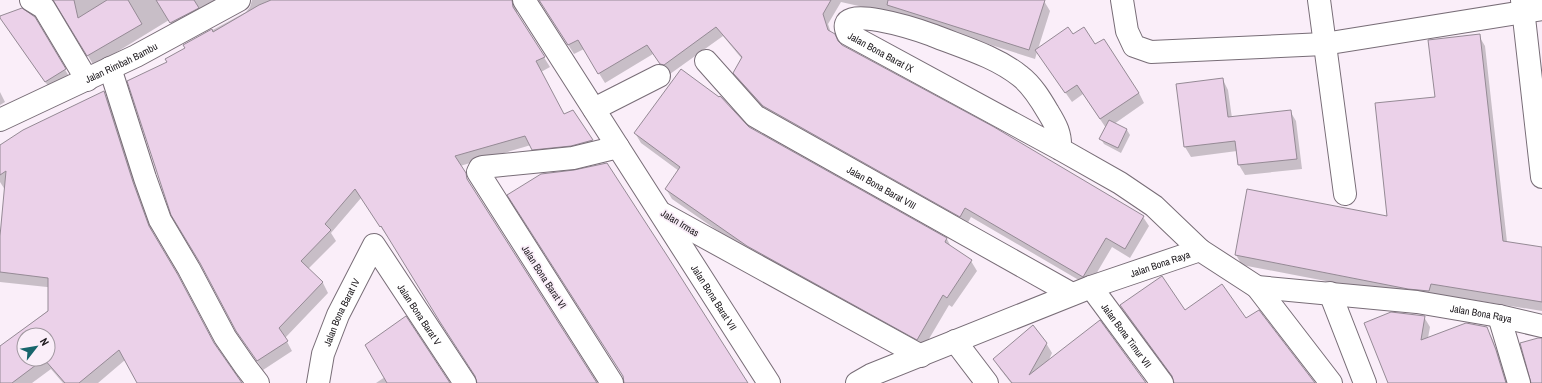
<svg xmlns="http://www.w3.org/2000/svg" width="1542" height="383" viewBox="0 0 1542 383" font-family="'Archivo Narrow',sans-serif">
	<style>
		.shadow { fill: #0003; fill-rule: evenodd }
		.building { fill: #ebd1e9; stroke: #958a95; fill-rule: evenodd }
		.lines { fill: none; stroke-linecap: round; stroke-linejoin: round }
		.minor-casing { stroke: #786d77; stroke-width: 24 }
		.minor { stroke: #fff; stroke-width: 22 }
		.labels { text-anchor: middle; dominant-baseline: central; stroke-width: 3.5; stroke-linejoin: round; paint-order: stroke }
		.street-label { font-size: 10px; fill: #1b171b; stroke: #faeef9 }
	</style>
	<rect width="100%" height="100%" fill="#faeef9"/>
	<g class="shadow">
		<polygon points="53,0 236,0 177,32 169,20 94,66 62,12"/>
		<polygon points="252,0 522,0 518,4 517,12 518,16 550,67 541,72 564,115 573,111 597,150 539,159 531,145 460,166 472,188 596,383 478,383 477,378 388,236 387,236 361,198 331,233 336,241 308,269 323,283 328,293 285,338 292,351 263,370 237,330 168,62 186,48 185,45 246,12 250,7"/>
		<polygon points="538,0 1041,0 1044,1 1050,11 1038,49 1073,35 1095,46 1139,93 1144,103 1114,124 1127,130 1130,135 1121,153 1104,144 1101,139 1106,128 1083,94 1072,102 1037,52 1035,59 890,13 841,2 828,24 831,33 835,35 840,45 1143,217 1149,226 1130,258 1112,247 1089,286 971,217 966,226 770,116 740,83 734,73 742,59 723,36 670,74 667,73 653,54 605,83 584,49 574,54 541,3"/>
		<polygon points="34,18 70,78 51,90 5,25"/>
		<polygon points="1479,36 1485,46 1507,242 1542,248 1542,311 1436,294 1414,298 1242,265 1236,255 1388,218 1436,97"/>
		<polygon points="1223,80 1228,90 1232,118 1290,111 1296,121 1302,169 1245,175 1239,165 1237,151 1191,157 1185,147"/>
		<polygon points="0,92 5,102 0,105"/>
		<path d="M104,93L110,103L154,236L215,346L241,383H138L125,360L98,383H63L51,369L32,383H0V347L75,290L0,282V243L25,221L0,182V146ZM24,335H48V359H24Z"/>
		<polygon points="748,128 947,239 951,247 971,261 977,271 952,307 949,305 923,349 754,256 672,199 666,189 679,171 641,143 635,133"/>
		<polygon points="1121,306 1185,311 1246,320 1314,383 1175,383 1175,380 1127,316"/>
		<polygon points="1424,317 1430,327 1428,338 1486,328 1492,338 1501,361 1508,383 1388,383"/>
		<polygon points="1046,343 1052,353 1048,362 1145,383 1011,383 1000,369 994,359"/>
		<polygon points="385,377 449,383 376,383"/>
	</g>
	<g class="building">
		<polygon points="53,0 74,0 78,18 107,0 128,0 142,24 87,56"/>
		<polygon points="156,0 194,0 199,8 170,23"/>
		<polygon points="271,0 512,0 513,7 545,57 536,61 564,114 573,110 593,140 571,146 532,150 525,136 455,156 466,173 467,179 597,383 477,383 475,376 440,322 381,226 380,227 355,189 325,224 331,230 301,261 323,282 279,328 288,341 257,361 236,331 200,263 171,215 127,81 167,62 165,59 185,48 183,45 212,29 213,32 259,5"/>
		<polygon points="539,0 831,0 823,14 828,30 835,34 838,41 842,45 994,127 1144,216 1125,249 1106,238 1083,277 965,208 960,217 763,106 733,73 742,57 716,27 664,65 660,64 647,45 598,74 578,40 568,45"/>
		<polygon points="888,0 1045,0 1029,50 887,5"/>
		<polygon points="22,8 35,17 66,69 45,82 0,18 0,16"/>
		<polygon points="1068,27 1073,34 1084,27 1095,44 1104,39 1139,93 1100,119 1077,85 1065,93 1035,50"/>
		<polygon points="1480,34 1503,241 1542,247 1542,302 1431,284 1429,291 1408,289 1235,255 1247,189 1387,216 1375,103 1435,97 1428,40"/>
		<polygon points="681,69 719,97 720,96 749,127 947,238 945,242 972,260 947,298 943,295 917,340 747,246 665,189 680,167 634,133"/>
		<polygon points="1223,78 1228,117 1291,110 1297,159 1238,165 1235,141 1184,147 1176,84"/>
		<path d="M104,91L133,182L149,226L178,275L214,343L242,383H137L119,350L79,383H65L44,359L12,383H0V346L48,311V278L0,272V236L6,171L0,175V145L23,130ZM24,335H48V359H24Z"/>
		<polygon points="1109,120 1127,129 1118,148 1099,139"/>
		<polygon points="607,163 668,257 748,383 624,383 623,376 507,195 541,174 574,170"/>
		<polygon points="1162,276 1185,310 1222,284 1246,318 1259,310 1315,383 1174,383 1172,376 1120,305"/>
		<polygon points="1391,312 1425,316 1421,340 1466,323 1487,327 1496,350 1506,383 1388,383 1364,323"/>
		<polygon points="406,316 450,383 387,383 365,345"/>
		<polygon points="1100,320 1146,383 1012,383 993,359 1033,325 1047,343 1029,375"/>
		<polygon points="1538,338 1542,338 1542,383 1531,383 1520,343"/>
	</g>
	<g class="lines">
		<g class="minor-casing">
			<g id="minor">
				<polyline points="31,0 44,8 87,80"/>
				<path id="s1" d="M524,0L769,383"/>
				<polyline points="1122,0 1127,31 1134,46 1151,52 1324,44 1542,9"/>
				<polyline points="1319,0 1345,194"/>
				<polyline points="1522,0 1542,177"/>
				<path id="s2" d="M706,61L755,116L1072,294"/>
				<polyline points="110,68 145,178 160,220 189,269 225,337 245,366 258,383"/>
				<polyline points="594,109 659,76"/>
				<path id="s3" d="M0,120L136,56L239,0"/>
				<path id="s4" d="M1060,149C1061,134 1056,125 1048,112C1041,100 1032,85 1020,76C995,56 962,47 932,35C921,31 830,0 848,34L1060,149L1120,183L1154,206L1200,250"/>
				<polyline points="663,214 921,356"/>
				<path id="s5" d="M1091,287L1162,383"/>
				<polyline points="1257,287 1331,383"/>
				<polyline points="1330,293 1365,383"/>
				<polyline points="1499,316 1519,383"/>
				<polyline points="955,341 987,383"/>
				<path id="s6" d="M318,383L323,354L338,315L374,245L465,383"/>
				<polyline points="612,383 478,172 480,168 483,167 573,158 618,147"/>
				<path id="s7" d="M857,383L871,375L1091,287L1200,250L1257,287L1417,302L1499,316L1542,326"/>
			</g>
		</g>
		<use href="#minor" class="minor"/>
	</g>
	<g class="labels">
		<g class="street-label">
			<text stroke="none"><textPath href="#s4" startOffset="321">Jalan Bona Barat IX</textPath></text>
			<text stroke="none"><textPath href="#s3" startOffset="134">Jalan Rimbah Bambu</textPath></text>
			<text stroke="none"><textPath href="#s2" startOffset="219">Jalan Bona Barat VIII</textPath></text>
			<text transform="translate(680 223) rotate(31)">Jalan Irmas</text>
			<text stroke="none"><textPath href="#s7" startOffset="326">Jalan Bona Raya</textPath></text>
			<text transform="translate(544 277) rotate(57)">Jalan Bona Barat VI</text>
			<text stroke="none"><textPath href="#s1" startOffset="353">Jalan Bona Barat VII</textPath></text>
			<text stroke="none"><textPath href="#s6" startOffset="75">Jalan Bona Barat IV</textPath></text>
			<text stroke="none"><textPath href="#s7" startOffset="662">Jalan Bona Raya</textPath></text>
			<text stroke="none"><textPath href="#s6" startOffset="233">Jalan Bona Barat V</textPath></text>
			<text stroke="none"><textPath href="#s5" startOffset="60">Jalan Bona Timur VII</textPath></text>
		</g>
	</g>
	<g transform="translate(36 347) rotate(59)"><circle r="19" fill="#faeef9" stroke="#a198a0"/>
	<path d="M0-3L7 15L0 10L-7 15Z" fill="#17656c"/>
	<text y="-6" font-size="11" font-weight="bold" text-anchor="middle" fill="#1b171b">N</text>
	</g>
</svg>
